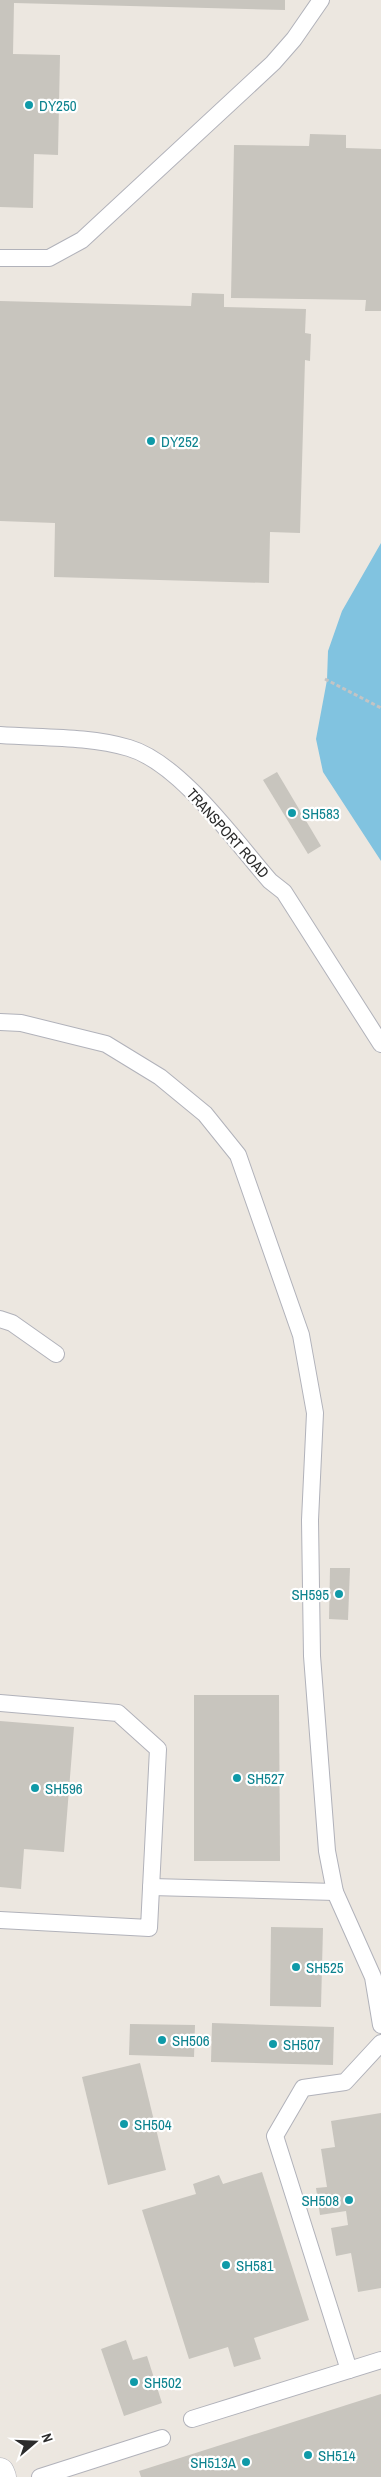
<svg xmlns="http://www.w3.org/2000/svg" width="381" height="2477" viewBox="0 0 381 2477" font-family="'Archivo Narrow',sans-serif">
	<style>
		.water { fill: #81c3e0 }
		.building { fill: #c8c5be }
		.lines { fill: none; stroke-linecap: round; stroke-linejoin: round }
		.lane-casing { stroke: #b1b2ba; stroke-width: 18 }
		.secondary-casing { stroke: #b1b2ba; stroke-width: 29 }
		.path { stroke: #c4c4c4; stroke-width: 3; stroke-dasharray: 4 2.5; stroke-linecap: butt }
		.lane { stroke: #fff; stroke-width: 16 }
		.secondary { stroke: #fff; stroke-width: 28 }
		.culture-dot { fill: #0f9aa8; stroke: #fff; stroke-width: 2 }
		.labels { text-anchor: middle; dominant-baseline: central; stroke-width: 4.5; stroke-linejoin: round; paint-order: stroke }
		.culture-label { font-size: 15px; fill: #0d838f; stroke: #fff; text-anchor: start }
		.street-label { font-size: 15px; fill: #2c2c2c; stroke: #fff }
	</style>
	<rect width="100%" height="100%" fill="#ece7e0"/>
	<polygon class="water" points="381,543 381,861 323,772 316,739 327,680 328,651 342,611"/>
	<g class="building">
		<polygon points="0,0 285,0 285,10 14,3 13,54 60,55 58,155 34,154 33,208 0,207"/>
		<polygon points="310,134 346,135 346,148 381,149 381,311 365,311 366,300 231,298 234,145 309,146"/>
		<polygon points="192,293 224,294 224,307 306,309 305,333 311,334 310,361 305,360 300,533 270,532 269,583 54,577 55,523 0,521 0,301 191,306"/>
		<polygon points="277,772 321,846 308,854 263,780"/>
		<polygon points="330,1568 350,1568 348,1620 329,1619"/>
		<polygon points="194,1695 279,1695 280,1861 194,1861"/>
		<polygon points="0,1721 74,1727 64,1852 24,1849 21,1889 0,1887"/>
		<polygon points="271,1927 323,1928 321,2007 270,2006"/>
		<polygon points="212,2023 334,2027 333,2065 211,2062"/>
		<polygon points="130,2024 195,2025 194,2057 129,2055"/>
		<polygon points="140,2063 166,2170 108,2185 82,2077"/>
		<polygon points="381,2113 381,2288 358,2292 351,2253 336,2256 331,2228 348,2225 346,2211 320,2215 316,2188 327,2187 321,2149 335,2147 331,2121"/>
		<polygon points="262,2172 309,2320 254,2338 261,2359 234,2367 228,2347 189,2359 142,2210 196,2194 193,2184 219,2175 223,2184"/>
		<polygon points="126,2340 133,2360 147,2356 162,2403 124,2416 101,2349"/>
		<polygon points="381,2394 381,2477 141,2477 139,2471"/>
	</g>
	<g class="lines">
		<g class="lane-casing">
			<g id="lane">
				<polyline points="0,258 49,258 82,240 273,63 294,39 321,0"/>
				<path d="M0,735C42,738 89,736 129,748C180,763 235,841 270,881L284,892L381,1044"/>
				<polyline points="0,1022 21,1023 106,1044 160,1077 205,1114 238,1155 301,1335 315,1413 310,1520 312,1656 327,1851 335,1892 373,1977 381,2025"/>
				<polyline points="0,1319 12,1323 56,1354"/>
				<polyline points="0,1703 118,1713 158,1749 149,1928 0,1920"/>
				<polyline points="151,1887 335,1892"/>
				<polyline points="349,2370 275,2136 303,2088 345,2082 381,2043"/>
				<polyline points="192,2419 381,2360"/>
				<polyline points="40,2477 162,2438"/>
			</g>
		</g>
		<g class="secondary-casing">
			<polyline id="secondary" points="0,2472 2,2477"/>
		</g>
		<polyline class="path" points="325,679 381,708"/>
		<use href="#lane" class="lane"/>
		<use href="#secondary" class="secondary"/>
	</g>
	<g class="culture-dot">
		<circle cx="29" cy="105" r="5"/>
		<circle cx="151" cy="441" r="5"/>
		<circle cx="292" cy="813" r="5"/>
		<circle cx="339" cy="1594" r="5"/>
		<circle cx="237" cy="1778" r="5"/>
		<circle cx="35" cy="1788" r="5"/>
		<circle cx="296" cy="1967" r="5"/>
		<circle cx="162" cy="2040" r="5"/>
		<circle cx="273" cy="2044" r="5"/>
		<circle cx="124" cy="2124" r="5"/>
		<circle cx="349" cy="2200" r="5"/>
		<circle cx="226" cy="2265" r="5"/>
		<circle cx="134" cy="2382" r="5"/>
		<circle cx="308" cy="2455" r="5"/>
		<circle cx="246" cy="2462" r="5"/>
	</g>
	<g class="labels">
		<g class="culture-label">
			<text x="39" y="105">DY250</text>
			<text x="161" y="441">DY252</text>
			<text x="302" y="813">SH583</text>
			<text x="329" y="1594" text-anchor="end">SH595</text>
			<text x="247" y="1778">SH527</text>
			<text x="45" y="1788">SH596</text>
			<text x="306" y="1967">SH525</text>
			<text x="172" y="2040">SH506</text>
			<text x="283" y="2044">SH507</text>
			<text x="134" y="2124">SH504</text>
			<text x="339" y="2200" text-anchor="end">SH508</text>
			<text x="236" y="2265">SH581</text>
			<text x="144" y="2382">SH502</text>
			<text x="318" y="2455">SH514</text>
			<text x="236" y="2462" text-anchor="end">SH513A</text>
		</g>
		<g class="street-label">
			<text transform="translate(228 833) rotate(48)">TRANSPORT ROAD</text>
		</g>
	</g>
	<g transform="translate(35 2442) rotate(71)" stroke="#ffffff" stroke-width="4" paint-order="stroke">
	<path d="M0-4L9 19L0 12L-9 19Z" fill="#2c2c2c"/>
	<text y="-8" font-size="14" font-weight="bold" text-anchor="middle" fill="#2c2c2c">N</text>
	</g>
</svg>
